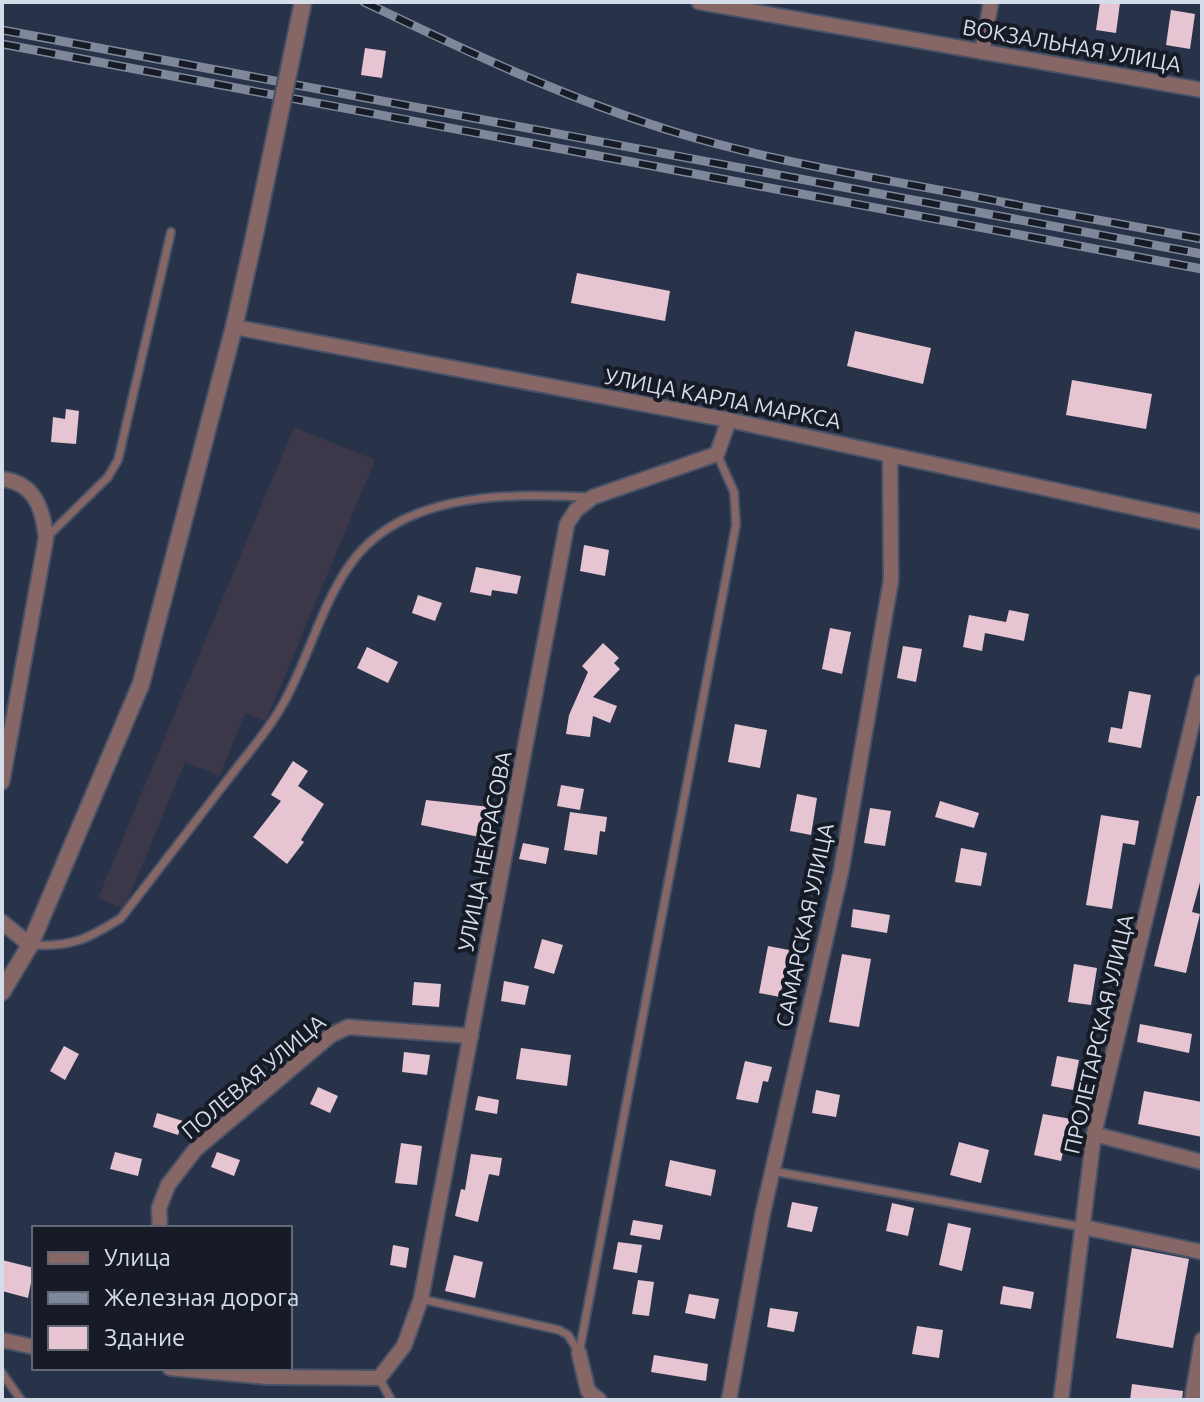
<svg xmlns="http://www.w3.org/2000/svg" width="1204" height="1402" viewBox="0 0 1204 1402" font-family="Ubuntu,sans-serif">
	<style>
		.industrial { fill: #3c3849 }
		.building { fill: #e6c4d2 }
		.lines { fill: none; stroke-linecap: round; stroke-linejoin: round }
		.service-casing { stroke: #475267; stroke-width: 11 }
		.minor-casing { stroke: #475267; stroke-width: 18 }
		.tertiary-casing { stroke: #475267; stroke-width: 20 }
		.service { stroke: #876666; stroke-width: 7 }
		.minor { stroke: #876666; stroke-width: 14 }
		.tertiary { stroke: #876666; stroke-width: 16 }
		.rail-casing { stroke: #7f889b; stroke-width: 9 }
		.rail { stroke: #161b25; stroke-width: 6; stroke-dasharray: 18; stroke-linecap: butt }
		.tertiary-bridge-casing { stroke: #475267; stroke-width: 20; stroke-linecap: butt }
		.tertiary-bridge { stroke: #876666; stroke-width: 16 }
		.labels { text-anchor: middle; dominant-baseline: central; stroke-width: 8; stroke-linejoin: round; paint-order: stroke }
		.street-label { font-size: 22px; fill: #d5ddeb; stroke: #161b25 }
	</style>
	<rect width="100%" height="100%" fill="#28334a"/>
	<polygon class="industrial" points="294,427 375,460 266,721 245,713 220,776 185,762 124,909 98,898"/>
	<g class="building">
		<polygon points="1100,2 1120,3 1116,33 1096,30"/>
		<polygon points="1171,10 1195,14 1190,49 1166,45"/>
		<polygon points="365,48 386,51 382,78 361,75"/>
		<polygon points="577,273 670,291 665,321 571,303"/>
		<polygon points="855,331 931,348 923,384 847,366"/>
		<polygon points="1072,380 1152,394 1146,429 1066,415"/>
		<polygon points="66,409 79,411 76,444 51,442 53,417 65,419"/>
		<polygon points="584,545 609,550 605,576 580,571"/>
		<polygon points="476,567 521,576 517,594 492,590 491,596 470,592"/>
		<polygon points="418,595 442,603 435,621 412,613"/>
		<polygon points="1009,610 1029,614 1024,641 985,633 982,651 963,647 969,615 1006,622"/>
		<polygon points="830,628 851,632 842,674 822,669"/>
		<polygon points="603,643 619,658 614,663 620,669 593,697 617,706 610,723 593,716 590,737 566,734 569,715 588,672 582,666"/>
		<polygon points="903,646 922,649 916,682 897,678"/>
		<polygon points="367,647 398,662 388,683 357,668"/>
		<polygon points="1129,691 1151,695 1141,748 1108,742 1111,727 1122,729"/>
		<polygon points="735,724 767,730 760,768 728,762"/>
		<polygon points="293,761 308,771 298,786 324,804 301,840 304,842 287,864 253,837 281,801 271,795"/>
		<polygon points="561,785 584,789 580,810 557,806"/>
		<polygon points="797,794 817,798 811,835 790,831"/>
		<polygon points="1197,796 1202,796 1202,875 1192,912 1200,914 1186,973 1154,966"/>
		<polygon points="426,800 490,807 484,838 421,825"/>
		<polygon points="940,801 979,813 974,828 935,817"/>
		<polygon points="870,808 891,811 885,846 864,843"/>
		<polygon points="570,812 607,817 605,832 600,831 597,855 564,850"/>
		<polygon points="1101,815 1139,821 1135,845 1123,843 1112,909 1086,905"/>
		<polygon points="523,843 549,848 546,864 519,859"/>
		<polygon points="961,848 987,853 981,886 955,882"/>
		<polygon points="853,909 890,915 887,933 851,927"/>
		<polygon points="542,939 563,945 554,974 534,968"/>
		<polygon points="768,946 789,950 780,997 759,993"/>
		<polygon points="842,954 871,959 859,1027 829,1022"/>
		<polygon points="1074,964 1097,968 1091,1005 1068,1002"/>
		<polygon points="504,981 529,986 525,1005 501,1001"/>
		<polygon points="414,982 441,984 439,1007 412,1005"/>
		<polygon points="1140,1024 1192,1034 1189,1053 1137,1042"/>
		<polygon points="64,1046 79,1054 65,1080 50,1071"/>
		<polygon points="521,1048 571,1055 567,1086 516,1079"/>
		<polygon points="404,1052 430,1055 427,1075 402,1072"/>
		<polygon points="1057,1056 1079,1060 1073,1090 1051,1086"/>
		<polygon points="745,1061 772,1067 768,1082 763,1081 758,1103 736,1099"/>
		<polygon points="318,1087 338,1096 330,1113 310,1104"/>
		<polygon points="816,1090 840,1095 836,1117 812,1113"/>
		<polygon points="1144,1091 1202,1102 1202,1137 1138,1124"/>
		<polygon points="478,1096 499,1100 497,1114 475,1110"/>
		<polygon points="157,1113 183,1121 178,1135 153,1127"/>
		<polygon points="1043,1114 1071,1119 1061,1161 1034,1155"/>
		<polygon points="959,1142 989,1150 981,1183 950,1175"/>
		<polygon points="401,1143 422,1146 417,1185 395,1183"/>
		<polygon points="115,1152 142,1159 138,1176 110,1169"/>
		<polygon points="217,1152 240,1160 234,1176 211,1167"/>
		<polygon points="471,1154 502,1158 499,1176 489,1174 478,1222 455,1216 461,1189 465,1190"/>
		<polygon points="670,1160 716,1170 711,1196 665,1186"/>
		<polygon points="792,1202 818,1207 812,1232 787,1227"/>
		<polygon points="892,1203 914,1208 908,1236 886,1231"/>
		<polygon points="633,1220 663,1225 660,1240 630,1235"/>
		<polygon points="948,1223 971,1228 962,1271 939,1265"/>
		<polygon points="618,1242 642,1245 637,1273 613,1269"/>
		<polygon points="393,1245 409,1248 406,1268 390,1265"/>
		<polygon points="1132,1248 1189,1259 1173,1348 1116,1338"/>
		<polygon points="454,1255 483,1262 475,1298 445,1291"/>
		<polygon points="2,1260 34,1268 28,1298 2,1291"/>
		<polygon points="638,1280 654,1282 649,1316 632,1314"/>
		<polygon points="1003,1286 1034,1292 1031,1309 1000,1304"/>
		<polygon points="689,1294 719,1299 715,1319 685,1313"/>
		<polygon points="770,1308 798,1312 794,1332 767,1327"/>
		<polygon points="917,1326 943,1330 939,1358 912,1354"/>
		<polygon points="654,1355 708,1364 706,1381 651,1372"/>
		<polygon points="1132,1384 1183,1391 1182,1400 1130,1400"/>
	</g>
	<g class="lines">
		<g class="service-casing">
			<g id="service">
				<polyline points="48,536 108,477 118,460 171,232"/>
				<path d="M32,945C72,947 88,939 121,918C157,871 193,824 229,778C247,754 269,730 283,704C308,660 320,608 349,566C401,490 509,494 590,497"/>
				<polyline points="772,1171 1083,1227"/>
				<polyline points="421,1299 559,1330 568,1335 579,1353"/>
				<polyline points="579,1353 736,525 734,492 717,454"/>
				<polyline points="2,1373 21,1400"/>
				<polyline points="379,1378 391,1400"/>
			</g>
		</g>
		<g class="minor-casing">
			<g id="minor">
				<polyline points="699,2 1202,90"/>
				<polyline points="982,52 991,2"/>
				<polyline points="234,327 729,420 1202,522"/>
				<path d="M2,479C35,483 43,509 46,538L2,782"/>
				<polyline points="2,922 30,945"/>
				<polyline points="1094,1134 1202,1162"/>
				<polyline points="1083,1227 1202,1252"/>
				<polyline points="160,1228 159,1208 168,1185 195,1150 331,1035 348,1027 471,1036"/>
				<polyline points="2,1340 34,1347"/>
				<polyline points="579,1353 588,1391 599,1400"/>
				<polyline points="170,1368 268,1377 379,1378 404,1346 421,1299 567,524 576,510 593,497 717,454 729,420"/>
				<polyline points="729,1400 763,1212 841,872 891,580 890,455"/>
				<polyline points="1061,1400 1094,1134 1202,682"/>
				<polyline points="1192,1400 1202,1340"/>
			</g>
		</g>
		<g class="tertiary-casing">
			<polyline id="tertiary" points="2,992 30,945 141,684 234,327 255,233"/>
		</g>
		<use href="#service" class="service"/>
		<use href="#minor" class="minor"/>
		<use href="#tertiary" class="tertiary"/>
		<g class="rail-casing">
			<g id="rail">
				<path d="M364,2C466,51 569,100 678,133C788,166 904,182 1017,205"/>
				<polyline points="2,30 1202,254"/>
				<polyline points="2,44 1202,269"/>
				<polyline points="1005,203 1202,239"/>
			</g>
		</g>
		<use href="#rail" class="rail"/>
		<g class="tertiary-bridge-casing">
			<polyline id="tertiary-bridge" points="255,233 303,2"/>
		</g>
		<use href="#tertiary-bridge" class="tertiary-bridge"/>
	</g>
	<g class="labels">
		<g class="street-label">
			<text transform="translate(1072 45) rotate(10)">ВОКЗАЛЬНАЯ УЛИЦА</text>
			<text transform="translate(723 398) rotate(11)">УЛИЦА КАРЛА МАРКСА</text>
			<text transform="translate(484 851) rotate(-79)">УЛИЦА НЕКРАСОВА</text>
			<text transform="translate(804 925) rotate(-78)">САМАРСКАЯ УЛИЦА</text>
			<text transform="translate(1098 1034) rotate(-77)">ПРОЛЕТАРСКАЯ УЛИЦА</text>
			<text transform="translate(253 1076) rotate(-40)">ПОЛЕВАЯ УЛИЦА</text>
		</g>
	</g>
	<rect width="1204" height="1402" fill="none" stroke="#d5ddeb" stroke-width="8"/>
	<rect x="32" y="1226" width="260" height="144" fill="#161b25" stroke="#626974" stroke-width="2"/>
	<rect x="48" y="1252" width="40" height="12" fill="#876666" stroke="#626974" stroke-width="2"/>
	<text x="104" y="1266" font-size="24" fill="#d5ddeb">Улица</text>
	<rect x="48" y="1292" width="40" height="12" fill="#7f889b" stroke="#626974" stroke-width="2"/>
	<text x="104" y="1306" font-size="24" fill="#d5ddeb">Железная дорога</text>
	<rect x="48" y="1326" width="40" height="24" fill="#e6c4d2" stroke="#626974" stroke-width="2"/>
	<text x="104" y="1346" font-size="24" fill="#d5ddeb">Здание</text>
</svg>
